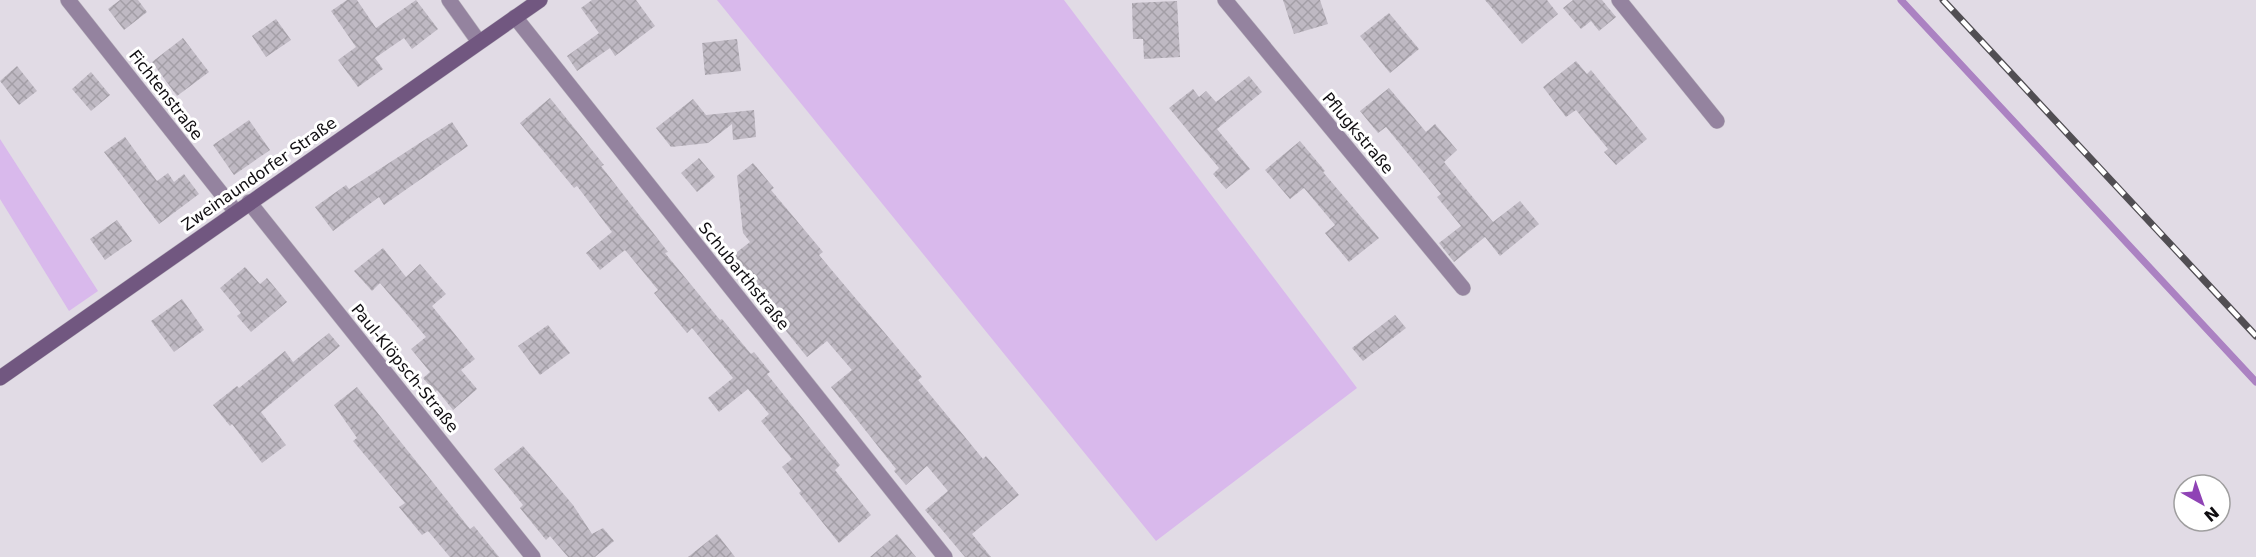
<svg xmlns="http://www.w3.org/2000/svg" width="2256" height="557" viewBox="0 0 2256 557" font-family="'DejaVu Sans',sans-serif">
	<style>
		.green { fill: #d9b9ec }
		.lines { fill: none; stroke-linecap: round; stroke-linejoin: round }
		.stream { stroke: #ab82c2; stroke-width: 7 }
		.building { fill: url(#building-cross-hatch) }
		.street-casing { stroke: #bbb6bf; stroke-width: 16 }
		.secondary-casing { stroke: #bbb6bf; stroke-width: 16 }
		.street { stroke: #94839f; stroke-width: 15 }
		.secondary { stroke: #715780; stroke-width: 15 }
		.rail-casing { stroke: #514e53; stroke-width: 7 }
		.rail { stroke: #fff; stroke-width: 4.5; stroke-dasharray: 14; stroke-linecap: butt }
		.labels { text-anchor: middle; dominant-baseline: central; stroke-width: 6; stroke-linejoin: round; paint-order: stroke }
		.street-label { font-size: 16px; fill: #0f0d10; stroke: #fff }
	</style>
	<defs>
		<pattern id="building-cross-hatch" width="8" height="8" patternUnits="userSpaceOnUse" patternTransform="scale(1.5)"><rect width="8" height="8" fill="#bfb9c3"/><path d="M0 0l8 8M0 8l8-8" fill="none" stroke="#a39ea6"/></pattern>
	</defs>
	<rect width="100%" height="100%" fill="#e1dbe5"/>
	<g class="green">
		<polygon points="717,0 1064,0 1357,388 1156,541"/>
		<polygon points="0,139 98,291 69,311 0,199"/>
	</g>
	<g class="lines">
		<polyline class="stream" points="1901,0 2256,382"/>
	</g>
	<g class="building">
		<polygon points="120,0 138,0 147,12 124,30 108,9"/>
		<polygon points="347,0 357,0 376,28 416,0 438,29 412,49 404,38 375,58 383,69 358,87 338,60 356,47 331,11"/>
		<polygon points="592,0 636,0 655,26 615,56 610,48 577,71 567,56 599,33 581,8"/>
		<polygon points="1283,0 1320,0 1328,24 1294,34"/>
		<polygon points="1485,0 1547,0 1558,14 1522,44"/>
		<polygon points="1573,0 1602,0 1616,17 1599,31 1591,21 1581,29 1563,8"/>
		<polygon points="1177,1 1180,57 1144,59 1143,39 1133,39 1132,3"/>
		<polygon points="1389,13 1419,49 1390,73 1360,36"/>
		<polygon points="276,19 291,40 266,57 252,36"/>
		<polygon points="183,38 209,72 177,96 152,62"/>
		<polygon points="737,39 741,71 705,75 702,43"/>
		<polygon points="1576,61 1587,74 1591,70 1647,139 1616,165 1604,152 1608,149 1576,110 1566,117 1543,87"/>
		<polygon points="17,66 37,91 19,105 0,81"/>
		<polygon points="91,72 110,95 91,111 72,89"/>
		<polygon points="1249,76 1262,92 1217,129 1250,169 1226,189 1213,174 1219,168 1169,108 1193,89 1199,97 1206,91 1216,102"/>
		<polygon points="1389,88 1426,132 1435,124 1457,150 1444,162 1493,222 1520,201 1539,224 1500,256 1485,237 1454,262 1439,243 1461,226 1437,197 1441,194 1386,127 1378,133 1360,111"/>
		<polygon points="550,98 604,165 601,166 668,252 665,253 720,320 722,319 751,354 754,352 770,372 767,374 840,465 835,470 871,515 839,543 799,493 801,491 782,467 792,459 761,421 769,414 748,389 719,412 708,398 733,378 692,328 687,333 654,293 658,290 625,250 600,270 586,253 612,232 577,186 574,188 520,123"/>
		<polygon points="693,99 706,115 754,110 756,137 733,140 732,124 708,143 671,147 656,128"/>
		<polygon points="249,120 270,150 234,175 213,145"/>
		<polygon points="452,122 468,146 384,205 379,197 333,231 315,207 346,185 349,189"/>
		<polygon points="125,137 157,181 168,173 174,182 184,174 199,194 159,224 104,152"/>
		<polygon points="1300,141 1325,171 1323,172 1379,238 1349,262 1325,233 1335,225 1304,188 1290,199 1265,170"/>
		<polygon points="699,158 715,177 697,192 681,173"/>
		<polygon points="753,163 774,188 771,190 823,252 819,255 922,377 918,380 983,459 986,456 1019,495 972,534 991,557 965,557 925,510 948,491 927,466 906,485 894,471 896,469 831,387 852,370 827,341 807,357 728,259 750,242 743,233 737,176"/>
		<polygon points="117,220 132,241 105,260 90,239"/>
		<polygon points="383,248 406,277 420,264 446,294 432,306 475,359 461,370 477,389 453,410 437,390 435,392 423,378 430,372 411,349 426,337 380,283 372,291 354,271"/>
		<polygon points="245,267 260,284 267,278 287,302 251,332 237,316 241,313 220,288"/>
		<polygon points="182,299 204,330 174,352 151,321"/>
		<polygon points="1395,315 1406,328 1363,361 1352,348"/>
		<polygon points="548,325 570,353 540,375 518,346"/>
		<polygon points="329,333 340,346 261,412 286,445 262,463 232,424 230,426 213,405 237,386 239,388 285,351 293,362"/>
		<polygon points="357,387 470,529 474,526 499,557 450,557 428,531 422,535 399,507 405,503 353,441 357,438 334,405"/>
		<polygon points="523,446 573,505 592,534 603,528 614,541 595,557 568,557 550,536 546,540 520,508 523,505 494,469"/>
		<polygon points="717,534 735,557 688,557"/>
		<polygon points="897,534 916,557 870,557"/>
	</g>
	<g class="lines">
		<g class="street-casing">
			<g id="street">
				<polyline points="68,0 236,212"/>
				<polyline points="449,0 479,42"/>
				<polyline points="1225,0 1463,288"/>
				<polyline points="1619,0 1717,121"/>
				<polyline points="515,17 945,557"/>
				<polyline points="249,202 533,557"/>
			</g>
		</g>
		<g class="secondary-casing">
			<polyline id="secondary" points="0,378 540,0"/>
		</g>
		<use href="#street" class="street"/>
		<use href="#secondary" class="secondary"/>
		<g class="rail-casing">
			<polyline id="rail" points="1943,0 2256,336"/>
		</g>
		<use href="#rail" class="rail"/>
	</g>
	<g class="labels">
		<g class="street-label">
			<text transform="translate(166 95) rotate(52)">Fichtenstraße</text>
			<text transform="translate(1358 133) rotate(50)">Pflugkstraße</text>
			<text transform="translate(259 174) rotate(-35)">Zweinaundorfer Straße</text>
			<text transform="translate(744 276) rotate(51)">Schubarthstraße</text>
			<text transform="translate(405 368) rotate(51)">Paul-Klöpsch-Straße</text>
		</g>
	</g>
	<g transform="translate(2202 503) rotate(140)"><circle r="28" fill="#ffffff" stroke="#9f9e9f" stroke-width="1.5"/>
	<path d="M0-4.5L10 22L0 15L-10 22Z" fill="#8f43b5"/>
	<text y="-9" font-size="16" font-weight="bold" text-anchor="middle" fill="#0f0d10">N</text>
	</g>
</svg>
